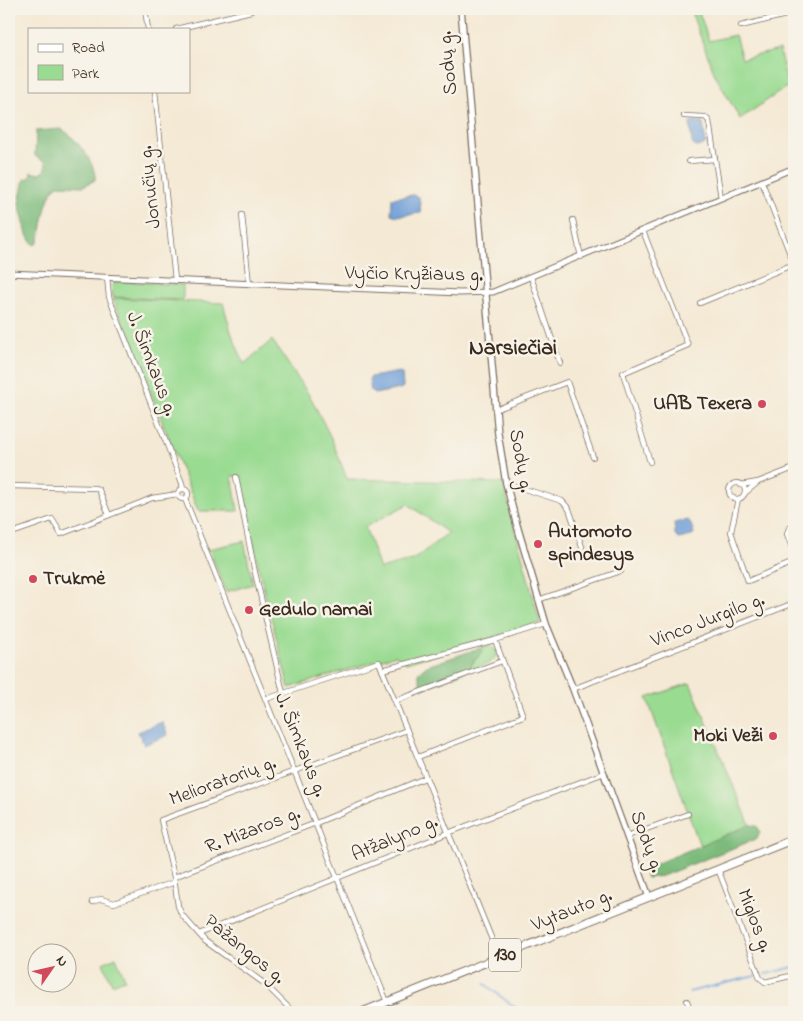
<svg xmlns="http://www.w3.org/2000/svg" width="803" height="1021" viewBox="0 0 803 1021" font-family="'Indie Flower',sans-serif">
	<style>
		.green { fill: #9adb92; stroke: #6a8258; fill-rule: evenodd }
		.forest { fill: #7bbb7c; stroke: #5b724d }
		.water { fill: #6f9fd8; stroke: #55647b }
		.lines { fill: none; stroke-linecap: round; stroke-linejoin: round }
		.stream { stroke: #6f9fd8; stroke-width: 2 }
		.minor-casing { stroke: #7c6d5e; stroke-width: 6 }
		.tertiary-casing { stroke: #7c6d5e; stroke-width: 7 }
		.secondary-casing { stroke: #7c6d5e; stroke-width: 8 }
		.primary-casing { stroke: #7c6d5e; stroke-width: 9 }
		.minor { stroke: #fff; stroke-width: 4.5 }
		.tertiary { stroke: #fff; stroke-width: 5 }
		.secondary { stroke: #fff; stroke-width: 5.5 }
		.primary { stroke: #fff; stroke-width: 7 }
		.poi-dot { fill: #d1495b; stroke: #f7f3e8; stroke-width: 2 }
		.labels { text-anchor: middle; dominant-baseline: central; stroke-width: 5; stroke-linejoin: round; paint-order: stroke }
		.shield { fill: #f7f3e8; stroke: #73665b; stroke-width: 1 }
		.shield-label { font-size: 19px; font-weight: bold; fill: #3b2a1e }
		.street-label { font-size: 20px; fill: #3b2a1e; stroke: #f7f3e8 }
		.poi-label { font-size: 20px; font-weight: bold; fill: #3b2a1e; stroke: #f7f3e8; text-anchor: start }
		.quarter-label { font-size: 22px; font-weight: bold; fill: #3b2a1e; stroke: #f7f3e8 }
	</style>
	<rect width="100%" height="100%" fill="#f7f3e8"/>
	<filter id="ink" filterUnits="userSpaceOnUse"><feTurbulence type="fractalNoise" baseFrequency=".02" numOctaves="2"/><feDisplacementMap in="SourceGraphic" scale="10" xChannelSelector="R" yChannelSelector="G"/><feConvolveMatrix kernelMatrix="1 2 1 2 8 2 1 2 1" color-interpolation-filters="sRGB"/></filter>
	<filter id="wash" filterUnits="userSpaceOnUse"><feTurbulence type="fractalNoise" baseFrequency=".0096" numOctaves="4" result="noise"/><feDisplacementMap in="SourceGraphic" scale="20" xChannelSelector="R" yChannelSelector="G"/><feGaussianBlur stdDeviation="1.12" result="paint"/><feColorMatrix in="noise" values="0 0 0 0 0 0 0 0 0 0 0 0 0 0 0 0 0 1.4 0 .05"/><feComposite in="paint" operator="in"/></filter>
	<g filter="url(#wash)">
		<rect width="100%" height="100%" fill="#f4e9d4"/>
		<g class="green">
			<polygon points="690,9 698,9 709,41 735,35 742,59 779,50 788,86 740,119 715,75"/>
			<polygon points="116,281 183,285 183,300 113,297 112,286"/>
			<path d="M113,298L223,303L231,332L244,364L272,340L311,398L332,440L347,479L503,483L540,623L406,663L396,655L289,688L259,570L240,476H232L238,511H198ZM408,504L448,533L413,560L380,569L365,527Z"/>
			<polygon points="244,541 253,584 226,592 209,549"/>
			<path d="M490,645L497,651C496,665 480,666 468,670L482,650L480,648Z"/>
			<polygon points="690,683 750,825 700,846 647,698"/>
			<polygon points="116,957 125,979 112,984 103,963"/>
		</g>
		<g class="forest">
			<path d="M61,129C74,135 97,164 95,180L84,186L57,185C43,201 44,224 38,243L34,245L27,235L19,203L24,179L30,178L31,172L39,174C45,171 47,167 45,161L35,156L36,131Z"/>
			<polygon points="480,648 482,650 480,656 474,660 468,670 422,689 418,673 427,666"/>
			<polygon points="750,825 757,826 760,833 756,839 662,876 647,878 643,869"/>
		</g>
		<g class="water">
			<polygon points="694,121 701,122 703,124 706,144 698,147 694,146 692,143 690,123"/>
			<polygon points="413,195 419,197 421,213 397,216 391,214 392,198"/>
			<polygon points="400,372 402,374 403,387 400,389 374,394 371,391 369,379 371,377"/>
			<polygon points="688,520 690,522 694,533 692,536 678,539 675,534 674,523"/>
			<polygon points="162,722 168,735 144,745 138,732"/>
		</g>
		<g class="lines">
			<g class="stream">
				<polyline points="766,974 794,967"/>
				<polyline points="485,984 514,1007 524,1012"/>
				<polyline points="689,992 755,976"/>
			</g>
		</g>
	</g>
	<g filter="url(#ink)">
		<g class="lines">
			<g class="minor-casing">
				<g id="minor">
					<polyline points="145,9 148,29"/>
					<polyline points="741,26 794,13"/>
					<polyline points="176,29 251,11"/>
					<polyline points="155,91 175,280"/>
					<polyline points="684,116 705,117 709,121 721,198"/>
					<polyline points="689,161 715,159"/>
					<polyline points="762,182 794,264"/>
					<polyline points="242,215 249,284"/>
					<polyline points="573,220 581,257"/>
					<polyline points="643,231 688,345 623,373 650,462"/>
					<polyline points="787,246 794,243"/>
					<polyline points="107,277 109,297 182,483 183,489"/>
					<polyline points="531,277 560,363"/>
					<polyline points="700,303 794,264"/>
					<polyline points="495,410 567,382 593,457"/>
					<polyline points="236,477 254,568 283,693"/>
					<polyline points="506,483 562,501 569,509 582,547"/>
					<circle cx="737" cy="491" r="8"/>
					<polyline points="741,485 758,482 794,468"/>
					<polyline points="9,486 95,488 99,490 109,515"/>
					<circle cx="183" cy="494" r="5"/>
					<polyline points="745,493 757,483"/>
					<polyline points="185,499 387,1002"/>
					<polyline points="738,499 731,532 748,581 794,562"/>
					<polyline points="794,526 789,528 787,534 794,553"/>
					<polyline points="9,534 52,519 61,534 140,503 152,498 178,494"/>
					<polyline points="538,600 621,571"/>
					<polyline points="382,670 495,640"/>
					<polyline points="573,689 794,603"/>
					<polyline points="266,699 379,662 499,957"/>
					<polyline points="395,701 502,661"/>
					<polyline points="418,757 523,716 495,640 546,624"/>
					<polyline points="627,836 688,814"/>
					<polyline points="718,869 760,978 765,982 794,975"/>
					<polyline points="174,877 316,823 425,778"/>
					<polyline points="92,902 101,899 114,903 175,882"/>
					<polyline points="199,934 448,833 604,773"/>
					<polyline points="687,1001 691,1012"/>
					<polyline points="293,1012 265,984 205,941 182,915 178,906 174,877 161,820 407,730"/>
				</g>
			</g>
			<g class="tertiary-casing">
				<polyline id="tertiary" points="9,273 460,293 493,292 794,168"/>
			</g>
			<g class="secondary-casing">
				<polyline id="secondary" points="461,9 498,434 506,483 516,522 546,624 573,689 649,897"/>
			</g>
			<g class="primary-casing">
				<polyline id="primary" points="362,1012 794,839"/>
			</g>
			<use href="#minor" class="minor"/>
			<use href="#tertiary" class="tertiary"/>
			<use href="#secondary" class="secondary"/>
			<use href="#primary" class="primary"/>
		</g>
	</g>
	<g class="poi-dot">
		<circle cx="762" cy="404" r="5"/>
		<circle cx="538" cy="544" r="5"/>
		<circle cx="33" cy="579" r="5"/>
		<circle cx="249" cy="610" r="5"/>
		<circle cx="773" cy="736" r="5"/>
	</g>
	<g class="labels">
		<rect class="shield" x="489" y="938.5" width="32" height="33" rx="4"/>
		<g class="shield-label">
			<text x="505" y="955">130</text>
		</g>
		<g class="street-label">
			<text transform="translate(449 63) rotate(-95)">Sodų g.</text>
			<text transform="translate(151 187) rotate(-96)">Jonučių g.</text>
			<text transform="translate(414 275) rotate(1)">Vyčio Kryžiaus g.</text>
			<text transform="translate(151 364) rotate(69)">J. Šimkaus g.</text>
			<text transform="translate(520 461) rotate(80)">Sodų g.</text>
			<text transform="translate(708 621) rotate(-21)">Vinco Jurgilo g.</text>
			<text transform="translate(300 745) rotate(68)">J. Šimkaus g.</text>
			<text transform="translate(223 782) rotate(-20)">Melioratorių g.</text>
			<text transform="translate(253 831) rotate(-21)">R. Mizaros g.</text>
			<text transform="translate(395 839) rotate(-23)">Atžalyno g.</text>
			<text transform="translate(646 842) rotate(70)">Sodų g.</text>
			<text transform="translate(572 911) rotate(-22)">Vytauto g.</text>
			<text transform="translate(754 921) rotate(69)">Miglos g.</text>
			<text transform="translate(244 950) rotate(39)">Pažangos g.</text>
		</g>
		<g class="poi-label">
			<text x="752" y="404" text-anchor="end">UAB Texera</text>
			<text x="548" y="532">Automoto<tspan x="548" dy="23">spindesys</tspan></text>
			<text x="43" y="579">Trukmė</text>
			<text x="259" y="610">Gedulo namai</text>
			<text x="763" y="736" text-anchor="end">Moki Veži</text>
		</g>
		<g class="quarter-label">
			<text x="513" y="349">Narsiečiai</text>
		</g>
	</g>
	<rect width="803" height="1021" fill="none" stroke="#f7f3e8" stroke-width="30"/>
	<rect x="28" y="28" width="162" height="65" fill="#f7f3e8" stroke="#aca397"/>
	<rect x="38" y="44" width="25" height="8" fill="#ffffff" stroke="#aca397"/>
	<text x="72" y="52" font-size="15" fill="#3b2a1e">Road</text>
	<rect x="38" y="65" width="25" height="15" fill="#9adb92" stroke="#aca397"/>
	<text x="72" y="78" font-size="15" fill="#3b2a1e">Park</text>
	<g transform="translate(52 968) rotate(56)"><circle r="24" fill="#f7f3e8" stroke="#aca397"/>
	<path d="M0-4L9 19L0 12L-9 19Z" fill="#d1495b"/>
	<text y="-8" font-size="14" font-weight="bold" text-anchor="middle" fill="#3b2a1e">N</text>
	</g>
</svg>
